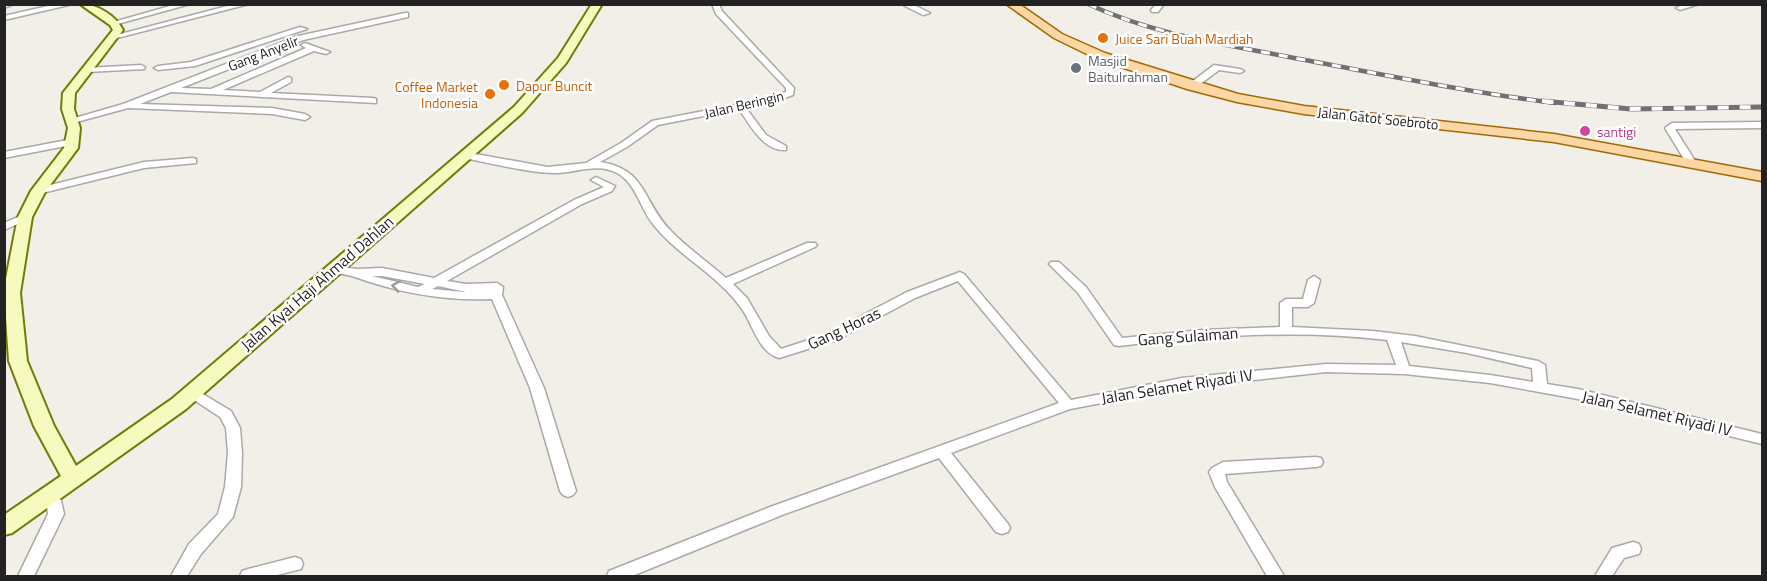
<svg xmlns="http://www.w3.org/2000/svg" width="1767" height="581" viewBox="0 0 1767 581" font-family="'Titillium Web',sans-serif">
	<style>
		.lines { fill: none; stroke-linecap: round; stroke-linejoin: round }
		.street-casing { stroke: #a9a9a9; stroke-width: 3 }
		.secondary-casing { stroke: #707d05; stroke-width: 4 }
		.primary-casing { stroke: #a06b00; stroke-width: 3 }
		.street { fill: #fff; fill-rule: evenodd }
		.secondary { fill: #f7fabf; fill-rule: evenodd }
		.primary { fill: #fcd6a4; fill-rule: evenodd }
		.rail-far1-casing { stroke: #707070; stroke-width: 4.5 }
		.rail-casing { stroke: #707070; stroke-width: 5 }
		.rail-far1 { stroke: #fff; stroke-width: 3; stroke-dasharray: 9; stroke-linecap: butt }
		.rail { stroke: #fff; stroke-width: 4; stroke-dasharray: 11; stroke-linecap: butt }
		.oneway { stroke: #9c9c9c }
		.food-dot { fill: #e8710a; stroke: #fff; stroke-width: 2 }
		.worship-dot { fill: #6b7280; stroke: #fff; stroke-width: 2 }
		.hotel-dot { fill: #d1479c; stroke: #fff; stroke-width: 2 }
		.labels { text-anchor: middle; dominant-baseline: central; stroke-width: 5; stroke-linejoin: round; paint-order: stroke }
		.far-food-label { font-size: 14px; fill: #c56008; stroke: #fff; text-anchor: start }
		.far-street-label { font-size: 14px; fill: #222; stroke: #fff }
		.far-worship-label { font-size: 14px; fill: #5b616d; stroke: #fff; text-anchor: start }
		.far-hotel-label { font-size: 14px; fill: #b23c85; stroke: #fff; text-anchor: start }
		.street-label { font-size: 16px; fill: #222; stroke: #fff }
	</style>
	<rect width="100%" height="100%" fill="#f2efe9"/>
	<g class="lines">
		<g class="street-casing">
			<g id="street">
				<polygon points="4,4 14,4 4,8"/>
				<polygon points="57,4 73,4 4,20 4,16"/>
				<polygon points="177,4 190,4 114,25 110,23"/>
				<polygon points="235,4 249,4 113,39 109,37"/>
				<path d="M712,4H719L722,11L794,88L793,95L770,103L746,108L766,135L786,146V150C764,152 750,125 739,109L658,125L627,147L600,162C647,169 642,201 670,230C687,248 708,262 726,278L807,243H815L817,245L815,247L733,284L747,298L769,336L781,349L827,334L907,292L960,272L964,274L1071,400L1182,378L1326,364L1396,365L1387,340C1298,329 1208,336 1119,346L1114,345L1078,293L1049,264L1051,262H1059L1086,287L1122,338L1203,330L1280,327V303L1286,299H1303L1308,280L1314,276L1320,280L1314,303L1308,307H1292V327L1373,331L1415,336L1538,361L1545,365L1547,384L1578,389L1762,434V444L1578,399L1490,383L1404,374L1326,372L1182,388L1070,409L951,453L1008,524L1010,528L1008,532L1002,534L996,532L939,458L782,515L632,576H607L609,571L770,507L1059,403L958,281L915,298L837,340L779,358C757,352 752,320 739,305C715,273 677,255 653,224C640,208 636,183 617,173C598,163 578,172 558,173C533,174 490,163 464,158L459,155L464,152L548,167L586,163L621,143L652,121L765,99L786,92V88L716,14ZM1401,342L1467,353L1532,368L1533,382L1490,375L1409,366Z"/>
				<polygon points="901,4 912,4 930,13 923,15"/>
				<polygon points="1156,4 1164,4 1158,12 1152,12 1151,10"/>
				<polygon points="1685,4 1699,4 1680,10 1676,8"/>
				<polygon points="405,13 408,13 408,17 303,40 181,88 211,89 306,48 301,45 305,43 330,52 326,54 314,51 223,90 260,92 288,77 291,78 291,82 271,93 373,98 376,99 376,103 171,92 140,104 272,108 305,114 310,117 305,120 272,114 128,108 73,123 68,120 123,104 298,36"/>
				<polygon points="300,27 307,29 195,66 158,70 154,68 158,66 191,62"/>
				<polygon points="141,65 145,67 144,69 87,72 83,70 87,68"/>
				<polygon points="1214,65 1240,69 1244,71 1240,73 1219,70 1195,88 1189,88 1189,84"/>
				<polygon points="1762,122 1762,128 1675,129 1697,164 1692,167 1687,164 1665,128 1672,123"/>
				<polygon points="73,139 78,142 76,144 4,158 4,152"/>
				<polygon points="193,158 196,159 196,163 144,168 38,194 33,191 34,189 144,162"/>
				<path d="M596,177L615,186L612,191L582,204L447,281L466,284L497,283L503,287L502,295L544,388L576,491L573,495L568,497L563,495L560,491L530,388L492,299C443,301 400,293 355,277C347,274 337,274 328,271L326,269L332,266L357,269L382,268L434,278L574,200L604,187L591,180ZM372,276H382L425,284L418,287ZM438,286L466,292L491,291L464,292L432,289Z"/>
				<polygon points="25,214 29,215 30,217 29,219 4,230 4,223"/>
				<polygon points="193,388 231,411 240,428 242,453 241,487 233,517 201,554 187,576 171,576 189,544 218,514 225,487 228,453 226,428 220,417 188,396 186,393 188,390"/>
				<polygon points="1316,457 1321,458 1323,462 1321,466 1316,467 1225,474 1227,482 1284,576 1267,576 1215,487 1209,472 1212,468 1223,462"/>
				<polygon points="45,491 61,500 64,514 34,576 18,576 48,514 47,507 37,497 40,493"/>
				<polygon points="1633,542 1639,544 1641,549 1639,554 1624,558 1612,576 1595,576 1612,548"/>
				<polygon points="295,557 301,559 303,564 301,569 273,576 240,576 242,571 248,569"/>
			</g>
		</g>
		<g class="secondary-casing">
			<path id="secondary" d="M80,4C97,4 115,15 123,30L75,93L74,109L80,128L78,148L45,192L32,217L20,293L27,361L54,426L76,466L172,399L514,107L558,58L592,4H602L566,63L522,113L186,409L12,533L4,535V515L61,476L34,426L9,361L4,289L18,217L31,191L64,148L68,128L62,109L63,93L113,30L110,25Z"/>
		</g>
		<g class="primary-casing">
			<polygon id="primary" points="1006,4 1019,4 1062,34 1105,53 1238,94 1304,106 1554,134 1762,172 1762,181 1554,142 1304,114 1237,102 1187,89 1097,59 1054,38"/>
		</g>
		<use href="#street" class="street"/>
		<use href="#secondary" class="secondary"/>
		<use href="#primary" class="primary"/>
		<g class="rail-far1-casing">
			<path id="rail-far1" d="M1088,4C1154,35 1224,44 1294,58C1381,74 1467,92 1555,103"/>
		</g>
		<g class="rail-casing">
			<polyline id="rail" points="1542,101 1631,109 1762,107"/>
		</g>
		<use href="#rail-far1" class="rail-far1"/>
		<use href="#rail" class="rail"/>
	</g>
	<defs><path id="oneway-chevron" d="M-2-3.5L2.5 0L-2 3.5" fill="none" stroke-width="1.6" stroke-linecap="round" stroke-linejoin="round" transform="scale(1.5)"/></defs>
	<use class="oneway" href="#oneway-chevron" transform="translate(396 286) rotate(-171)"/>
	<g class="food-dot">
		<circle cx="1103" cy="38" r="6"/>
		<circle cx="504" cy="85" r="6"/>
		<circle cx="490" cy="94" r="6"/>
	</g>
	<circle class="worship-dot" cx="1076" cy="68" r="6"/>
	<circle class="hotel-dot" cx="1585" cy="131" r="6"/>
	<g class="labels">
		<g class="far-food-label">
			<text x="1115" y="38">Juice Sari Buah Mardiah</text>
			<text x="516" y="85">Dapur Buncit</text>
			<text x="478" y="86" text-anchor="end">Coffee Market<tspan x="478" dy="16">Indonesia</tspan></text>
		</g>
		<g class="far-street-label">
			<text transform="translate(263 53) rotate(-21)">Gang Anyelir</text>
			<text transform="translate(744 104) rotate(-13)">Jalan Beringin</text>
			<text transform="translate(1378 118) rotate(6)">Jalan Gatot Soebroto</text>
		</g>
		<g class="far-worship-label">
			<text x="1088" y="60">Masjid<tspan x="1088" dy="16">Baitulrahman</tspan></text>
		</g>
		<g class="far-hotel-label">
			<text x="1597" y="131">santigi</text>
		</g>
		<g class="street-label">
			<text transform="translate(317 283) rotate(-41)">Jalan Kyai Haji Ahmad Dahlan</text>
			<text transform="translate(844 328) rotate(-25)">Gang Horas</text>
			<text transform="translate(1188 336) rotate(-4)">Gang Sulaiman</text>
			<text transform="translate(1177 386) rotate(-9)">Jalan Selamet Riyadi IV</text>
			<text transform="translate(1657 413) rotate(13)">Jalan Selamet Riyadi IV</text>
		</g>
	</g>
	<rect width="1767" height="581" fill="none" stroke="#222222" stroke-width="12"/>
</svg>
